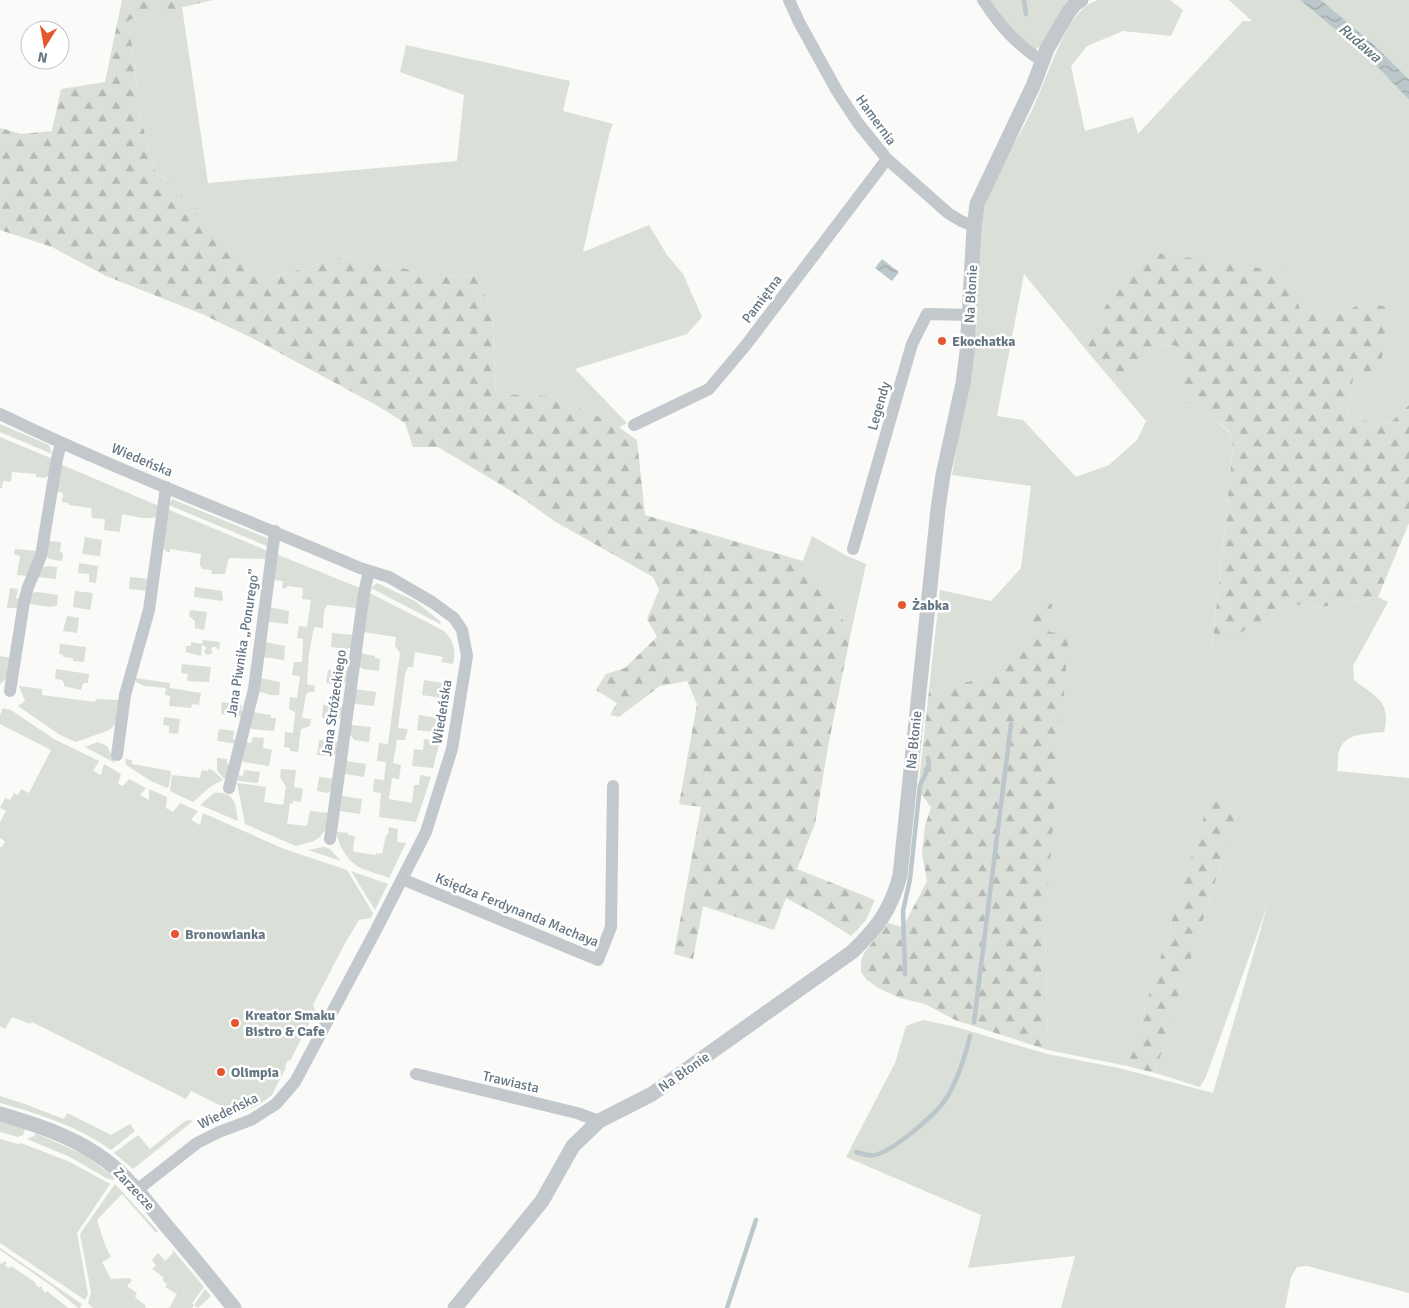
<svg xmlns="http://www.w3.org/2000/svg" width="1409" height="1308" viewBox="0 0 1409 1308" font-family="Signika,sans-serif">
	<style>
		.green { fill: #dadfd7 }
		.forest { fill: url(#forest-firs) }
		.water { fill: url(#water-waves) }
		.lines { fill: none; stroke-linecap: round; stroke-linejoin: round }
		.stream { stroke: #bbc7cb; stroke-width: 4.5 }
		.minor { stroke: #c3c8cc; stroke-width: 12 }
		.tertiary { stroke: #c3c8cc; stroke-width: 15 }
		.poi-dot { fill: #e4572e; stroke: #fff; stroke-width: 2 }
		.labels { text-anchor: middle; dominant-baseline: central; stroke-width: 5; stroke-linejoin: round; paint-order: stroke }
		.street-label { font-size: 14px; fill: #657683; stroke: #fff }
		.poi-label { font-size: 14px; font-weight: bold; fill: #657683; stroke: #fff; text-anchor: start }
		.water-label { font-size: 15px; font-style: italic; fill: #60757c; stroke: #fff }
	</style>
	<defs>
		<pattern id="forest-firs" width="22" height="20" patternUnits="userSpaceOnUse" patternTransform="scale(1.25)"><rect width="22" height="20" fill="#dadfd7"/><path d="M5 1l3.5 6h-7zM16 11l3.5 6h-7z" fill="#b4b9b4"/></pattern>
		<pattern id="water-waves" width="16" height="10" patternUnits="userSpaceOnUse" patternTransform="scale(1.25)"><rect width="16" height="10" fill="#bbc7cb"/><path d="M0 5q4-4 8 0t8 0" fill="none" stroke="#9ca6aa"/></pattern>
	</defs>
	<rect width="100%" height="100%" fill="#fafaf8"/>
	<g class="green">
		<path d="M989,0H1069L1040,47L1036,49C1018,43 1001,15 989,0Z"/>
		<path d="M1098,0H1170L1183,10L1171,36L1123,31L1087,46L1071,66L1085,131L1133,117L1138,134L1243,21H1252L1229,0H1300L1368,57L1409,100V405L1389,424L1348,418L1354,369L1380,373L1363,303L1344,312L1323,318L1150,252L1109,300L1091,331L1087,351L1024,274L997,416L1023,420L1076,477L1109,465L1137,440L1146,421L1114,383L1156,346L1174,345L1187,363L1181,386L1211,417L1230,433L1233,448L1212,648L1290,604L1322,607L1378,597L1388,602L1353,666L1354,680C1376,697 1392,702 1384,732C1367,734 1345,732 1339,751C1337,757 1339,764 1337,771L1409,778V1293L1307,1266L1297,1267L1291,1277L1285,1308H1061L1075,1256L968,1268L981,1215L846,1157L895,1063L906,1026L923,1020L956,1027L1047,1054L1119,1068L1213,1093L1268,904L1206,1077L1200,1087L1155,1073L1237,812L1212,792L1127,1066L1048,1050L1045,919L1029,635L1000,675L929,690L940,590L991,601L1021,568L1031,486L952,475L976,332L981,218C989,183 1010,153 1026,122C1043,90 1052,55 1070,25C1077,14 1086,3 1098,0Z"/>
		<polygon points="1321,0 1409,0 1409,79 1373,44"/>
		<polygon points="182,7 208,183 457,161 464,95 400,72 406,45 570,81 563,111 613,124 610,131 583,252 649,225 667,255 683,274 702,317 687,334 575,369 627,423 618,428 614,424 555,396 496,394 492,312 476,275 444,277 346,256 267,279 201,213 155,171 140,116 129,20"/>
		<polygon points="0,424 49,445 52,454 0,432"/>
		<polygon points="0,437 53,459 50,475 44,478 36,477 36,474 12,472 11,482 3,481 2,488 0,488"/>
		<path d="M60,464L159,506L158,516C148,521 133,516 122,514L120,532L104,530L105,519L92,518L91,508L69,505L68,503L62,502L63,493L56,491Z"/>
		<polygon points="172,499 267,538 269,547 169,505"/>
		<polygon points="167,509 268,551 266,559 229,558 225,574 211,574 212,570 202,569 200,565 201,554 170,549 170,552 167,552 162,547"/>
		<polygon points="812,536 847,556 866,564 851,632 803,561"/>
		<polygon points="85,537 102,540 100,556 82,554"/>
		<polygon points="48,541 61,542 60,552 63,553 62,561 49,559 46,554"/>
		<polygon points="15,549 37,551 28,576 17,575 20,556 14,554"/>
		<polygon points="276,554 360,588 357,608 327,605 324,611 323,628 314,627 309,653 307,684 315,686 314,692 309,692 306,694 302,718 311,719 310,726 301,729 298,752 290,751 290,748 284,747 285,732 293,733 295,715 295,712 289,709 290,697 297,698 300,676 292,675 294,662 302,662 303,639 297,638 299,626 307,627 311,600 302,599 303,588 287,586 286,589 282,588 283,581 273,580"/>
		<polygon points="79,563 98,566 96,583 89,582 89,574 78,573"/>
		<polygon points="49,566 57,567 56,579 37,577 41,567"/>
		<polygon points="130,577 149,579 148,591 129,589"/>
		<polygon points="377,583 415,601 441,622 440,624 371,588"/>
		<polygon points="195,587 222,591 223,601 194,597"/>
		<polygon points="10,588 18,589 16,598 20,599 19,608 7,608"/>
		<polygon points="75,591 93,593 90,610 73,607"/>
		<polygon points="37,592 58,595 57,606 53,606 52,607 29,604 31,593"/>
		<path d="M368,592L444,631C454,640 456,652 453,664L441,662L443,657L415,652L413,667H408L405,674L398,728L408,729L405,740H397L393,763L401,765L399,779L392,778L389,799L412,803L414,785H419L420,775L431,777L416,822L379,817L381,793L373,792L374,779L384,780L386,762L377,761L379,743L388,744L400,653L395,646L396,637L363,632Z"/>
		<polygon points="269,607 289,611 288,624 269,622"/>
		<polygon points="190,610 207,612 204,630 195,628 195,621 189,616"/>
		<polygon points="67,616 79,618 77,633 63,631"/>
		<polygon points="332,633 354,635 352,647 347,649 331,647"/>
		<polygon points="203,640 220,642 219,650 216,647 212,647 211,650 213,653 207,655 204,652 206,647 202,645 201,656 186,652 186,646 191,646 191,642 202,644"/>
		<polygon points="265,642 285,646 284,660 263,657"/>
		<polygon points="60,644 86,647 84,662 73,661 73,658 63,657 63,655 59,654"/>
		<polygon points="360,653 375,656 375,658 380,659 379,671 363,669 358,665"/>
		<path d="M0,656L11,658C10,668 10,678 0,684Z"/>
		<polygon points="182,664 211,667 209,682 187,681 188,674 181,673"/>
		<polygon points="56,669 89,674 88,683 83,683 81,690 64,686 64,683 62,680 55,679"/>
		<polygon points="328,670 349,671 347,681 342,685 326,683"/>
		<polygon points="135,678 170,683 170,688 201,693 199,705 192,704 191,708 169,706 170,696 165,695 166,688 144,686 136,682"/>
		<polygon points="260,678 280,682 279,695 270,695 258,691"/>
		<polygon points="424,680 449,684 447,699 422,695"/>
		<polygon points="19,686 42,689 42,695 95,702 96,699 119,700 116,722 112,728 107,731 76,742 60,735 18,706 25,701"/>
		<polygon points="355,689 376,692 374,706 355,704 354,701"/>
		<polygon points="222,702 242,705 241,711 245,712 244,717 221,714"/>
		<polygon points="323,705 344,707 340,718 322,718"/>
		<polygon points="3,708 11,710 54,739 99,761 93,771 101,775 104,764 121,774 118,784 123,786 129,779 146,788 140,795 149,800 149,789 167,797 166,808 173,812 180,803 198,811 191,820 200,825 203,813 284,849 347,870 373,913 371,918 359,920 344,945 313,1005 315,1011 309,1019 311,1020 290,1061 288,1060 285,1067 286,1068 272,1095 257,1106 218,1122 217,1118 234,1112 191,1091 186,1099 32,1022 30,1024 12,1017 5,1029 0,1026 0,847 2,847 5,841 0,838 0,822 6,811 0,808 5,798 10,800 14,793 18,795 21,789 29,793 51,750 0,724 0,715"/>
		<polygon points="253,712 271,715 271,718 276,718 274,731 252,729 250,726"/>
		<polygon points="419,715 444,719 441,733 417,730"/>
		<polygon points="164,717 180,719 178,734 169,733 169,726 163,725"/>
		<polygon points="351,725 371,727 369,742 354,740 350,734"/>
		<polygon points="219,729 234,731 233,739 238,741 237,744 217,741"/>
		<polygon points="253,737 264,738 263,748 272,750 269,766 243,762 242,760 246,742 251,743"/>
		<polygon points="424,739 440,741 433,768 412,766 414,749 423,750"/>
		<polygon points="319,740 339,742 337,754 331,756 317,755"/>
		<polygon points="98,742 107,746 115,763 85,747"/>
		<polygon points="217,758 227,759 227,764 232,765 228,775 224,779 217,770"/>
		<polygon points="125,759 132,760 132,764 171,771 169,786 167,788 151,781 126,765"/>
		<polygon points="346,761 366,764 364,777 345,774"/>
		<polygon points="208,769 213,770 223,780 210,787 193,802 170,791 172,775 200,778 202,770 208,771"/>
		<polygon points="281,769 296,770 294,787 303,789 301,802 293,801 293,804 290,803 287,825 289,824 307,826 310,811 330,813 327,827 320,837 314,841 296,846 245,824 237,783 266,787 264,802 283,805 286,787 280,777"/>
		<polygon points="244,770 260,772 258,783 238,781 238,775 243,776"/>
		<polygon points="319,777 335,779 332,791 327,793 317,791"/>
		<path d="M214,793C235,791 236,805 238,821L200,805Z"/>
		<polygon points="342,796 362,799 360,814 340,811"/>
		<path d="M389,827L398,829L397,842L406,843L389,878C380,874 368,872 359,867C348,861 337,844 337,832L348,833V835L355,836L353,850L355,852L376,855V853L382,854L386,835H388Z"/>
		<polygon points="324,847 330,849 341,861 308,850"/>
		<polygon points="351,871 388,884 375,910"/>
		<path d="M0,1096L22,1103L64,1119L67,1113L111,1135L130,1124L135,1131L111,1150C78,1126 39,1114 0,1103Z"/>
		<polygon points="189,1120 193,1121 133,1169 114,1153 138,1135 150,1149 185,1121"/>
		<polygon points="0,1122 25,1129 23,1135 18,1137 0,1132"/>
		<polygon points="35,1133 85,1155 115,1178 113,1180 106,1178 70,1157 27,1139 34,1136"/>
		<polygon points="0,1139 18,1144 21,1143 70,1162 110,1184 77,1233 88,1294 85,1300 0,1243"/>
		<polygon points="115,1184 158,1231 156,1233 122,1194 97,1220 105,1245 111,1257 102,1262 111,1279 129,1278 132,1280 127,1286 137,1293 135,1297 146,1306 145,1308 93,1308 88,1303 91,1292 80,1234"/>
		<polygon points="0,1248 79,1302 82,1304 80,1308 78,1308 53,1287 0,1250"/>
		<polygon points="173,1250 204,1287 192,1303 194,1305 205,1289 211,1296 198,1308 194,1305 192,1308 169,1308 177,1294 165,1287 167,1284 163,1281 163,1277 152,1269 156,1266 152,1260 158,1253 165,1261 173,1253 172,1251"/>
		<polygon points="4,1261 7,1263 5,1266 9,1268 11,1266 36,1283 35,1284 39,1288 40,1286 43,1288 42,1290 46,1293 47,1291 68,1308 0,1308 0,1262 2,1264"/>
	</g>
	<g class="forest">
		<polygon points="122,0 213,0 129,20 140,116 155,171 201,213 267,279 346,256 444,277 476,275 492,312 496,394 555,396 614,424 637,440 645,515 803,561 851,632 828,747 815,824 797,869 875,900 866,920 851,936 818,915 786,898 774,930 703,906 693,959 674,954 701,807 679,804 697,704 687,681 660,686 619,717 610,715 617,703 596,690 606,674 625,668 657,637 647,619 659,590 653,577 554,521 521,497 438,447 413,447 405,423 376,405 252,338 202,314 106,276 52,247 0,230 0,128 21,134 52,131 61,89 105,82"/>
		<polygon points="1150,252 1286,272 1300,309 1323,318 1344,312 1363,303 1388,307 1380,373 1354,370 1348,418 1389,424 1409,405 1409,523 1378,597 1322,607 1290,604 1212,649 1233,448 1230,432 1211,417 1183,399 1181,386 1187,363 1174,345 1156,346 1114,383 1087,351 1091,331 1109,300"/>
		<polygon points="1032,603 1052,604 1049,632 1069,634 1045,919 1048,1050 955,1020 925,1004 900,998 878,988 866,979 861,972 861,962 864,953 888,923 903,927 927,881 922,854 925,826 931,807 918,790 929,690 1000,675 1029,635"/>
		<polygon points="1212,791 1237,812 1155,1073 1127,1066"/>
	</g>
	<g class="water">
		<polygon points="1300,0 1321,0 1373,44 1409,79 1409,100 1368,57"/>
		<polygon points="882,259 899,272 892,281 875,268"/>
	</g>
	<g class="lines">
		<g class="stream">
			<polyline points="1024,0 1026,14"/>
			<polyline points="905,974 903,911 910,879 920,785 929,767 928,758"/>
			<polyline points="974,1022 1011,724"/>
			<path d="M856,1152C862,1154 869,1156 875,1155C893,1151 937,1114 947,1097C958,1079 965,1057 970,1036"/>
			<polyline points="727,1308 756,1220"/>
		</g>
		<g class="minor">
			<polyline points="789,0 799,22 837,91 858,123 887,159 948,213 961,221 974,226"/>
			<path d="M983,0C1000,26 1016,44 1042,61"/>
			<path d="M0,414C117,471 240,516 360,568L389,577L432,602L454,618L462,630L467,656L452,749L426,832L376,930L295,1082L276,1104L251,1120L219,1132L197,1143L137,1190"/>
			<polyline points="634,425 709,389 746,345 887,159"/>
			<polyline points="853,549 912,344 927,314 970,315"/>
			<polyline points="10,691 24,602 28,587 41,556 57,459 61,443"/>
			<polyline points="117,755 125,695 149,610 166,487"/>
			<polyline points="229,788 254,689 275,531"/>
			<polyline points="330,839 364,593 369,571"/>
			<polyline points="402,879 598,960 611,927 613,786"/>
			<polyline points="416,1074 577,1113 599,1121"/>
		</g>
		<g class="tertiary">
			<path d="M0,1114C34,1124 69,1135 98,1155C124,1172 144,1198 164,1223C188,1251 211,1279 234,1308"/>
			<path d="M455,1308L542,1201L573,1146L599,1121L652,1094L852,952C878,927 890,911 900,876L938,509L943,475L963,383L967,352L974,228L977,204L1033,86L1047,49L1068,13L1075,4L1081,0"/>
		</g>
	</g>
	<g class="poi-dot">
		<circle cx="942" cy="341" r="5"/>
		<circle cx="902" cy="605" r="5"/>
		<circle cx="175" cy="934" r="5"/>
		<circle cx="235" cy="1023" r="5"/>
		<circle cx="221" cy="1072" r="5"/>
	</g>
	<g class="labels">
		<g class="street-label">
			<text transform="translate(876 120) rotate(54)">Hamernia</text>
			<text transform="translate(971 294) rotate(-87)">Na Błonie</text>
			<text transform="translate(762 299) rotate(-53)">Pamiętna</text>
			<text transform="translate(879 406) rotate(-74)">Legendy</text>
			<text transform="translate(142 460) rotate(23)">Wiedeńska</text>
			<text transform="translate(243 643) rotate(-81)">Jana Piwnika „Ponurego”</text>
			<text transform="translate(334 703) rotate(-82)">Jana Stróżeckiego</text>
			<text transform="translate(442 712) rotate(-81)">Wiedeńska</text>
			<text transform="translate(914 740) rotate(-84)">Na Błonie</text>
			<text transform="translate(517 910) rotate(22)">Księdza Ferdynanda Machaya</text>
			<text transform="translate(684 1072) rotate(-35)">Na Błonie</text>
			<text transform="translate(511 1082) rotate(13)">Trawiasta</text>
			<text transform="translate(228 1111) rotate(-26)">Wiedeńska</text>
			<text transform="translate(134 1189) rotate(47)">Zarzecze</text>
		</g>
		<g class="poi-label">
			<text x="952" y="341">Ekochatka</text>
			<text x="912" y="605">Żabka</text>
			<text x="185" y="934">Bronowianka</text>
			<text x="245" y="1015">Kreator Smaku<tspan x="245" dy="16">Bistro &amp; Cafe</tspan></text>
			<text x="231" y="1072">Olimpia</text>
		</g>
		<g class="water-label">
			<text transform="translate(1360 43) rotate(41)">Rudawa</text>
		</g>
	</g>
	<g transform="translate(45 45) rotate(191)"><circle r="24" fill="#ffffff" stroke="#c1c8cd"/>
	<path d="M0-4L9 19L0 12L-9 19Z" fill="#e4572e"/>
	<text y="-8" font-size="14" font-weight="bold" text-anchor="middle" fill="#657683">N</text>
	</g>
</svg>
